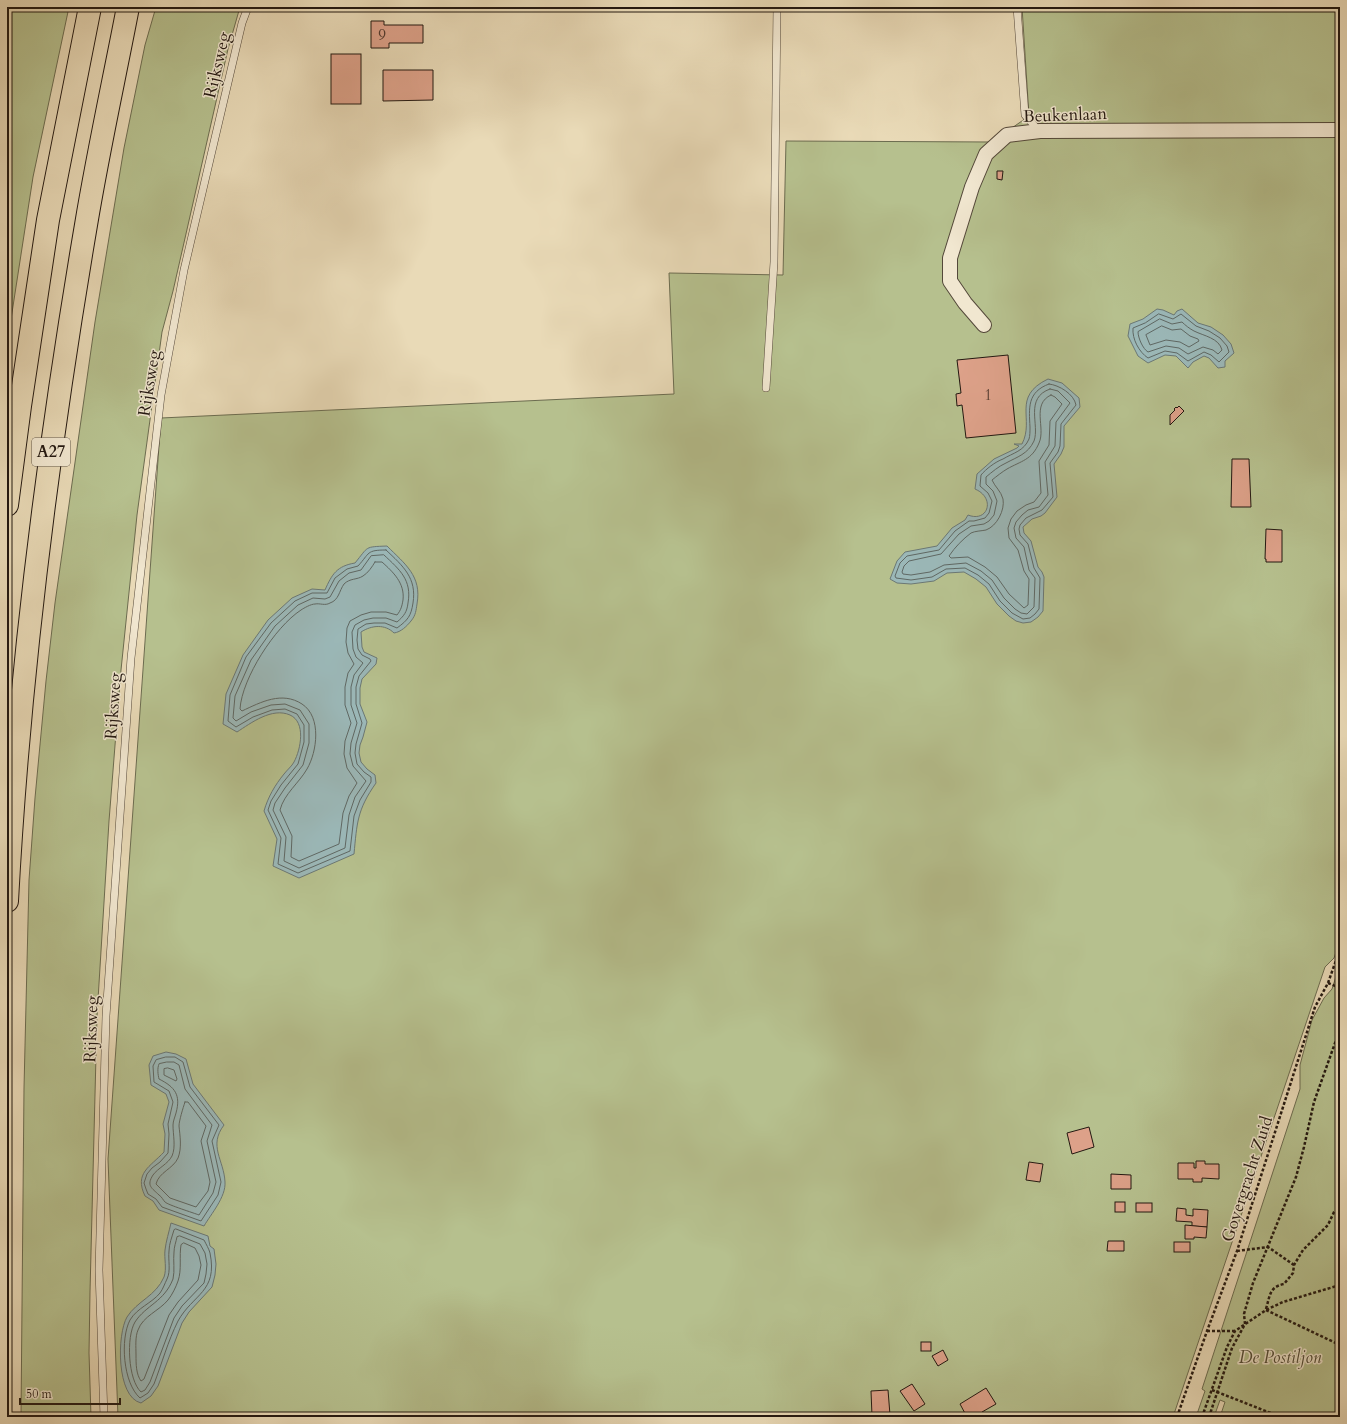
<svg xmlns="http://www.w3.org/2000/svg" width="1347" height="1424" viewBox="0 0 1347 1424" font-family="Cardo,serif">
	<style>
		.green { fill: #b6c08e; stroke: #6c6c50 }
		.water { fill: #9bb8b8; stroke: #6b7875 }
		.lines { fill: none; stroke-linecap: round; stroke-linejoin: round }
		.shore { stroke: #5f6864; stroke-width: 1 }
		.building { fill: #dda189; stroke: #231811 }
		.service-casing { stroke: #54483a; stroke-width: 8 }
		.minor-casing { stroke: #54483a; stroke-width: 16 }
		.motorway-casing { stroke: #231811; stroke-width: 24 }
		.path { stroke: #231811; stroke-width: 2.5; stroke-dasharray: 3 2; stroke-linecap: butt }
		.service { stroke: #f1e7d0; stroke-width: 7 }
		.minor { stroke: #f1e7d0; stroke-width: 14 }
		.motorway { stroke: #e9dab7; stroke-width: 22 }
		.labels { text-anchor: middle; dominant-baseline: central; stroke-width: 3; stroke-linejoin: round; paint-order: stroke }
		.number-label { font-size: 15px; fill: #523a2f }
		.shield { fill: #f1e7d0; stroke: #61564a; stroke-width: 1 }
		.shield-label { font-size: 16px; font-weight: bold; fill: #231811 }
		.street-label { font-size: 17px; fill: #231811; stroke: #f1e7d0 }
		.park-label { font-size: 17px; font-style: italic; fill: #4f4a36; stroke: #f1e7d0 }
	</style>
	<rect width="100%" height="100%" fill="#e9dab7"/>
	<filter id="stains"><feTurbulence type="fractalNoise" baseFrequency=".005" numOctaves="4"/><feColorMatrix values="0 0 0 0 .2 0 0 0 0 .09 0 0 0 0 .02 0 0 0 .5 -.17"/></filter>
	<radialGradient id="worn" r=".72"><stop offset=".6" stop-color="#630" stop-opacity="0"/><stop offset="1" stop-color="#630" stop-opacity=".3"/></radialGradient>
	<g class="green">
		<polygon points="7,7 69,7 33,177 7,345"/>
		<polygon points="156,7 240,7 228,49 173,291 162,332 137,515 121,670 109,821 97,1016 90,1292 89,1353 91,1417 21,1417 24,1088 29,880 35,798 46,681 55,603 95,322 124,148 145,45"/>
		<polygon points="1022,7 1340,7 1340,941 1334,958 1325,967 1173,1417 118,1417 108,1159 161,418 674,394 669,273 783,275 786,141 992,142 1029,116"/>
		<polygon points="1340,964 1340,1417 1220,1417 1225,1402 1220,1400 1214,1417 1196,1417 1205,1391 1202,1389 1300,1089 1300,1065 1312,1020 1324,998 1332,989"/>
	</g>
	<g class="water">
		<polygon points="1157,309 1163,310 1174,315 1177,311 1182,309 1198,323 1211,327 1223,335 1231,344 1234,353 1225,361 1225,367 1218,368 1209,358 1204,356 1193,362 1188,368 1176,356 1165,355 1148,363 1138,356 1128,336 1130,324 1143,319"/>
		<path d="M1048,379L1062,383L1079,398L1080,407L1064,426V447L1061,454L1054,464L1057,497L1045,513L1041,516L1032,519L1023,527L1024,533L1031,541L1038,567L1042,572L1044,577L1043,611L1038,617L1031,622L1023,623L1016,621L1009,616L997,604L986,587L976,579L964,572L947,573L934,581L911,584L897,583L890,579L897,561L905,552L937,546L952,528L965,520L968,515C988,523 996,498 975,489L977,474L994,459L1017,448L1019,446L1014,444H1022C1035,419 1011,397 1048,379Z"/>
		<path d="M387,546C405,564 422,576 417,604C416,610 416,615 411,621C407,626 401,632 394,633C385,624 372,625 361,632L362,647L364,652L377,658L376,664L362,679L360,688V704L367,722L363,737L360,745L359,753L361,762L367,769L375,775L376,783C357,810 357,823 354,854L299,878L273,866L277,839L264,811C268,797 275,785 284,774C287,770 292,766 294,762C301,749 306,722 290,715C272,707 251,723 237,732L223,724L226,694L243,655L268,620L292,598L312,589L325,590C332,574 337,566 355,563C369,546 364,547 387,546Z"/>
		<path d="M166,1052L176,1054L186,1059L193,1084L224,1125C208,1146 224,1160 225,1182C226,1197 211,1214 204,1226L159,1210L153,1201L145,1196C134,1173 150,1167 164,1152L165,1134L163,1124L169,1102L166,1094L151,1085L149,1065L153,1056Z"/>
		<path d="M171,1223L208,1236L210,1246L214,1249L216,1264L215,1275L212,1287L189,1312L182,1323L158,1386L151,1396L141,1403C116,1397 117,1334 127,1317C137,1301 156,1296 164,1277C167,1269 164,1258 165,1250C166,1241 169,1232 171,1223Z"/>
	</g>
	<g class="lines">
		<g class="shore">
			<path d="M1159,314L1173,319L1181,314L1196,326L1209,331L1220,338L1227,346L1229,352L1219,362L1211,355L1204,352L1188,361L1177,353L1165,351L1148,358C1139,352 1132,339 1133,328L1145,323Z"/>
			<path d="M1160,319L1172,324L1182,322C1185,325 1190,329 1194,331C1204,336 1219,338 1222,350L1218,354L1213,350L1203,347L1188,354L1179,348L1166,346L1148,352C1143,349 1138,338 1138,332Z"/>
			<polygon points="1162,326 1172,330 1181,329 1190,336 1198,339 1199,341 1189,347 1180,342 1166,340 1150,345 1146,335"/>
			<path d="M1049,384C1059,385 1074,394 1076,405L1061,424L1060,446L1058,452L1050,463L1053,497L1042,510L1026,518L1020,525L1019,529L1020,535L1028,544L1034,568L1040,578L1039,609L1035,614L1030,618L1023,619L1012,613L1000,601L989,584L978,575L965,568L946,569L932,577L911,580L896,578L895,576L900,563L907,556L939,550L955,531L969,521H974L985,518L989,513L992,501L988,493L980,486L981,475C986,469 995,462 1003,459C1013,453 1024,451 1029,439C1030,436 1030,431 1030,427C1029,408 1027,392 1049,384Z"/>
			<path d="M1050,389L1058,391L1070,403L1056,422L1055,446L1045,462L1048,495L1039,507L1028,510L1022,515L1016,522L1014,528L1016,538L1024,547L1029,570L1035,578L1034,607L1027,614L1021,613L1015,609L1004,598L992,580L981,571L966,563L944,565L930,572L911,575L903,574L902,572L904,566L909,561L941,554L959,534L971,526L984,524L989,521L994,515L997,501L993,491L986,484V477C992,472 999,466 1006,463C1017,457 1028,454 1034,441C1040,425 1024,398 1050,389Z"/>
			<path d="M1051,395L1055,397L1062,404L1050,421L1049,445L1039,461L1041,493L1034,502L1026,505L1017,511L1011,519L1008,528L1009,538L1018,550L1024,571L1029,579L1028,605L1024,608L1009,594L997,577L985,567L968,557L951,558L949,556C955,547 963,539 971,533C975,531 981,531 986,530C997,526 1005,510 1003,499C1001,491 995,487 992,480C997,476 1002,472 1007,469C1021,461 1032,460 1039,443C1046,428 1031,404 1051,395Z"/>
			<path d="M386,550C403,566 417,578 413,603C411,616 408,620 397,628L385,623H374L366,624L358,629L357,640L358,649L362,655L370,659L371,661L359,676L356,687V704L362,723L356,744L355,753L357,764L364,772L371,777V782L360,800L354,816L350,851L298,873L278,864L281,838L268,810L271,801L281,785L298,764L304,742V725L297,714L285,709L272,710L253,717L236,727L228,721L230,695L246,657L271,623L295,601L312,593H327L335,578L347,569L358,566C370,553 366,550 386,550Z"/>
			<path d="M384,555C400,570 412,580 408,603C407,612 404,616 397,622L386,618H373L364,620L355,625L352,632L353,649L356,657L363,663L354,675L351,687V705L357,723L351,743L350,754L353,766L366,781L355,797L349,815L345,848L299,868L284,861L286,837L273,810L275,803L285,788L303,765L309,743V724L300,710L285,704L271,705L251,712L236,721L233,718L235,696L251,660L275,626L298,605L313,598L325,599L330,597L339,581L349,573L361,570L371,556Z"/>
			<path d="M375,562H382C393,572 405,583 403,600C402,606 401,610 397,615L386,612H371L361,615L350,621L347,628L346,642L348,653L354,664L348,673L345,687V705L351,723L345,741L344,754L347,768L357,783L349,796L343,813L339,844L299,861L291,857L292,836L280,810C284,794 299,783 307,769C317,752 322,717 302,704C282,691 261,702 242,711L240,709C242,678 275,627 301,610C304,608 311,604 315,604C320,603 325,606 330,603C339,600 339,591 344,584C350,578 357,580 363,576C368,573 372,567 375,562Z"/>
			<polygon points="166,1057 175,1057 183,1062 190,1087 219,1125 212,1141 221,1182 218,1195 201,1221 162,1207 156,1199 148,1194 146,1189 144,1183 147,1174 152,1168 160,1162 168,1153 169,1134 168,1124 173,1102 169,1091 154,1082 153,1066 156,1060"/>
			<path d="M167,1062H174L179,1065L185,1089L212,1125L207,1141L216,1182L213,1193L199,1215C194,1213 168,1205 165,1202C163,1200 162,1197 159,1195C152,1188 146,1186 153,1175C158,1168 168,1164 172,1156C176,1147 173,1135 173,1125C173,1121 175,1117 176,1113C181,1095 175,1087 159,1079C158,1075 157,1068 159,1064Z"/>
			<polygon points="168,1068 174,1070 177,1079 176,1081 164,1075 164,1069"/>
			<path d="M185,1102H188L206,1126L201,1141L210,1182L208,1191L196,1207L170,1198L156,1184C159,1172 173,1169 178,1158C182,1148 180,1136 179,1126C179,1121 183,1108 185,1102Z"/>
			<path d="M176,1229L204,1240C206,1244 209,1249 210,1253C218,1292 193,1294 178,1321C168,1341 162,1363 154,1384L148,1393L140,1398C123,1383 120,1339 130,1320C137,1308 152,1303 160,1293C163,1289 165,1283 167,1279C171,1271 168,1260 169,1251C169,1244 172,1237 174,1230Z"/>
			<path d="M180,1236L200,1244L205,1253L207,1264L206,1274L204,1283L182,1306L174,1318L150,1382L145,1390L141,1392C128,1380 126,1337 135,1322C146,1305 164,1302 173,1279C175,1271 173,1260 174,1252C174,1247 176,1242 177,1237Z"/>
			<path d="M184,1243L195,1248L199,1256L201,1265L198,1280L178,1302L169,1315L144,1379L141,1381C136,1374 136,1364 136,1355C136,1347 135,1337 138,1330C143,1316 159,1311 168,1300C172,1295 176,1287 178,1281C182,1270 179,1256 181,1245Z"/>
		</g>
	</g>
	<g class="building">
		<polygon points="371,21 384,21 384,25 423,25 423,43 389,43 389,48 371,48"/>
		<rect x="331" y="54" width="30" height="50"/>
		<polygon points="383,70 433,70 433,100 383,101"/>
		<polygon points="997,171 1003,171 1002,180 997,179"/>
		<polygon points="1008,355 1016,433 966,438 962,405 957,406 956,394 961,393 957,360"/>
		<polygon points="1179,406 1184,411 1170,425 1170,415 1175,410 1174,409 1176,407 1177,408"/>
		<polygon points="1232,459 1249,459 1251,507 1231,507"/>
		<polygon points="1266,529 1282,530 1282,562 1266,562 1266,559 1265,559"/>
		<polygon points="1089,1127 1094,1147 1072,1154 1067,1133"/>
		<polygon points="1196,1161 1205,1161 1205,1164 1219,1164 1219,1179 1202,1178 1202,1182 1193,1182 1193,1179 1178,1179 1178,1163 1194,1163 1194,1168 1196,1168"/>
		<polygon points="1029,1162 1043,1164 1040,1182 1026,1180"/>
		<polygon points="1111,1174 1131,1175 1131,1189 1111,1189"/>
		<rect x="1115" y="1202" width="10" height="10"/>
		<rect x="1136" y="1203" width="16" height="9"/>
		<polygon points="1177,1208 1186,1209 1186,1215 1193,1216 1193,1209 1208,1210 1207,1227 1192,1226 1192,1222 1176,1221"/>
		<polygon points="1185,1225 1207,1227 1206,1238 1194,1237 1194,1239 1185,1239"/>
		<polygon points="1108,1241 1124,1241 1124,1251 1107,1251"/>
		<rect x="1174" y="1242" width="16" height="10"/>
		<rect x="921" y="1342" width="10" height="9"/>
		<polygon points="943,1350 948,1360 938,1366 932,1356"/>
		<polygon points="912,1384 925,1404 914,1411 900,1391"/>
		<polygon points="986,1388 996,1404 982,1412 981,1415 978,1417 967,1417 960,1404"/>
		<polygon points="888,1390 890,1415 872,1416 871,1391"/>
	</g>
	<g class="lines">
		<g class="service-casing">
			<g id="service">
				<polyline points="1017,7 1025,115 1039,131"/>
				<polyline points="766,388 774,262 777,7"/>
				<polyline points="104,1417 99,1270 106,1016 131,658 161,395 184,270 242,23 248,7"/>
			</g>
		</g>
		<g class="minor-casing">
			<polyline id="minor" points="984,325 965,303 950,281 950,258 972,187 986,154 1007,135 1040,131 1340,130"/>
		</g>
		<g class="motorway-casing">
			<g id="motorway">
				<polyline points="7,505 20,406 48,220 90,7"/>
				<path d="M7,901C19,675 48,449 86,225C98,152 114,80 128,7"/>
			</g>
		</g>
		<g class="path">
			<polyline points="1328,983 1340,988"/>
			<polyline points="1237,1251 1268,1247 1294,1265"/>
			<path d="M1266,1309C1270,1296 1269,1287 1284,1284L1293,1273L1294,1265L1303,1250L1328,1225L1334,1212L1340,1207"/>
			<polyline points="1266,1310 1340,1345"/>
			<polyline points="1207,1331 1235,1331"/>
			<polyline points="1212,1390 1281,1417"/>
			<polyline points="1177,1417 1207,1331 1237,1251 1315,1007 1328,983 1340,949"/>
			<polyline points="1202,1417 1227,1347 1235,1331 1266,1310 1283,1302 1340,1285"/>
			<polyline points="1209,1417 1232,1348 1245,1324 1244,1314 1253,1283 1296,1177 1304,1147 1314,1102 1340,1029"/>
		</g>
		<use href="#service" class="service"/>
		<use href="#minor" class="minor"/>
		<use href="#motorway" class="motorway"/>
	</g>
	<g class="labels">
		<g class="number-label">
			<text x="382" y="35">9</text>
			<text x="988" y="395">1</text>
		</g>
		<rect class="shield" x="32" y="438" width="38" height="28" rx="3"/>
		<g class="shield-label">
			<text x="51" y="452">A27</text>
		</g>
		<g class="street-label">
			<text transform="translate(217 65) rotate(-77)">Rijksweg</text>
			<text transform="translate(1065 115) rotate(-2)">Beukenlaan</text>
			<text transform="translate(149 383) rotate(-81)">Rijksweg</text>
			<text transform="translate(113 706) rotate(-86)">Rijksweg</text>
			<text transform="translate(91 1029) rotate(-88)">Rijksweg</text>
			<text transform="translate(1247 1179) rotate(-72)">Goyergracht Zuid</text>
		</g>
		<g class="park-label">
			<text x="1280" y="1357">De Postiljon</text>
		</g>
	</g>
	<rect width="1347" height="1424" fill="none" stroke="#e9dab7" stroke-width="24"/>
	<rect x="8" y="8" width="1331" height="1408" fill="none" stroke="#231811" stroke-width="2"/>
	<rect x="12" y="12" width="1323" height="1400" fill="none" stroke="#231811"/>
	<path d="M20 1398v6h100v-6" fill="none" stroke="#231811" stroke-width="2"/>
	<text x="26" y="1398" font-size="12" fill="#231811" stroke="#f1e7d0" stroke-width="3" paint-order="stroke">50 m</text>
	<rect width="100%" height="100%" filter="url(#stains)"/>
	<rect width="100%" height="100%" fill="url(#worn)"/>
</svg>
